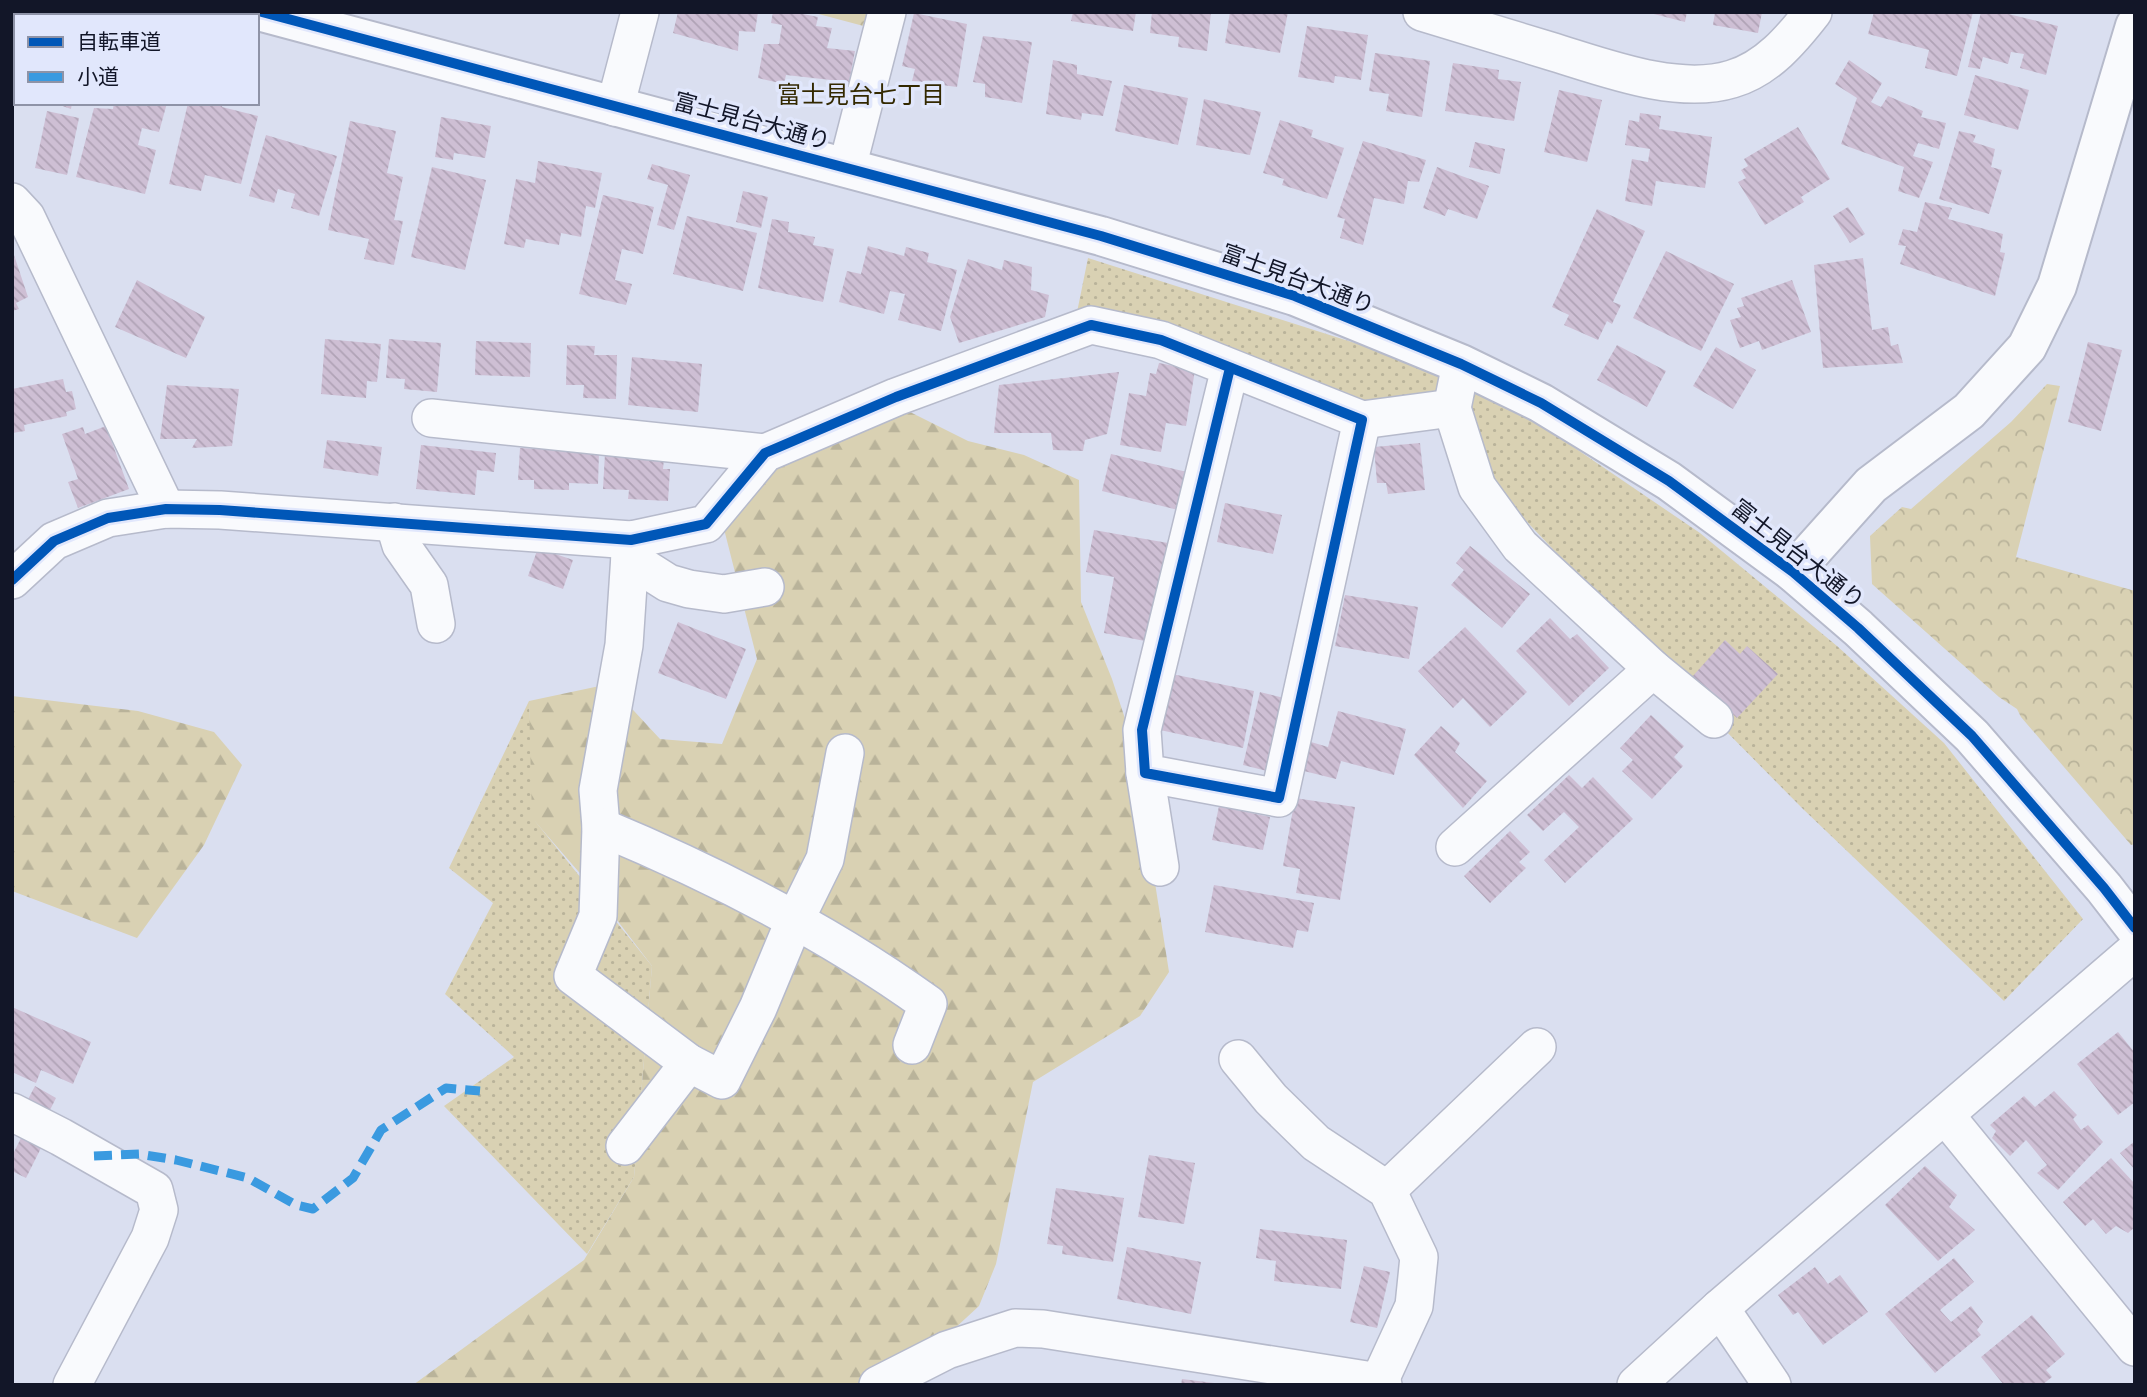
<svg xmlns="http://www.w3.org/2000/svg" width="2147" height="1397" viewBox="0 0 2147 1397" font-family="Montserrat,'Noto Sans JP',sans-serif">
	<style>
		.grass { fill: url(#grass-dots) }
		.forest { fill: url(#forest-firs) }
		.park { fill: url(#park-crowns) }
		.building { fill: url(#building-back-hatch) }
		.lines { fill: none; stroke-linecap: round; stroke-linejoin: round }
		.minor-casing { stroke: #b6bacb; stroke-width: 40 }
		.tertiary-casing { stroke: #b6bacb; stroke-width: 42 }
		.minor { stroke: #f9fafd; stroke-width: 37 }
		.tertiary { stroke: #f9fafd; stroke-width: 38 }
		.quiet { stroke: #3a9ae0; stroke-width: 9; stroke-dasharray: 18 9; stroke-linecap: butt }
		.cycleway-casing { stroke: #e1e7fc; stroke-width: 15 }
		.cycleway { stroke: #0057b8; stroke-width: 10 }
		.labels { text-anchor: middle; dominant-baseline: central; stroke-width: 7; stroke-linejoin: round; paint-order: stroke }
		.street-label { font-size: 23px; fill: #121628; stroke: #e1e7fc }
		.neighbourhood-label { font-size: 24px; fill: #332900; stroke: #e1e7fc }
	</style>
	<defs>
		<pattern id="grass-dots" width="8" height="8" patternUnits="userSpaceOnUse" patternTransform="scale(1.75)"><rect width="8" height="8" fill="#d9d1b3"/><path d="M2 2h.1M6 6h.1" fill="none" stroke="#b9b39a" stroke-width="1.8" stroke-linecap="round"/></pattern>
		<pattern id="forest-firs" width="22" height="20" patternUnits="userSpaceOnUse" patternTransform="scale(1.75)"><rect width="22" height="20" fill="#d9d1b3"/><path d="M5 1l3.5 6h-7zM16 11l3.5 6h-7z" fill="#b9b39a"/></pattern>
		<pattern id="park-crowns" width="20" height="18" patternUnits="userSpaceOnUse" patternTransform="scale(1.75)"><rect width="20" height="18" fill="#d9d1b3"/><path d="M2 6a3 3 0 1 1 6 0M12 15a3 3 0 1 1 6 0" fill="none" stroke="#b9b39a"/></pattern>
		<pattern id="building-back-hatch" width="6" height="6" patternUnits="userSpaceOnUse" patternTransform="scale(1.75)"><rect width="6" height="6" fill="#cebfd4"/><path d="M-1 5l2 2M0 0l6 6M5-1l2 2" fill="none" stroke="#b0a3b6"/></pattern>
	</defs>
	<rect width="100%" height="100%" fill="#dadff0"/>
	<g class="grass">
		<polygon points="1088,258 1424,365 1541,425 1700,533 1837,646 1944,743 2083,919 2004,1001 1803,809 1714,719 1492,485 1452,408 1348,415 1073,332"/>
		<polygon points="529,701 535,821 652,966 634,1177 587,1254 444,1106 514,1057 445,994 493,903 449,868"/>
	</g>
	<g class="forest">
		<polygon points="900,407 968,441 1024,455 1079,480 1081,602 1112,679 1133,743 1169,972 1140,1016 1033,1082 996,1264 979,1306 940,1342 860,1385 413,1385 584,1260 634,1177 652,966 591,886 532,818 529,701 609,684 660,739 722,744 757,659 724,529 748,473"/>
		<polygon points="12,696 138,711 214,732 242,765 204,845 137,938 12,891"/>
	</g>
	<g class="park">
		<polygon points="811,12 875,12 871,28"/>
		<polygon points="2047,384 2060,386 2016,557 2135,591 2135,844 2131,845 2021,717 2017,709 1999,697 1872,584 1870,536 1902,507 1911,509 2011,422"/>
	</g>
	<g class="building">
		<polygon points="678,12 758,12 755,32 739,31 738,51 673,33"/>
		<polygon points="773,12 793,12 818,17 816,26 832,28 827,48 855,51 849,82 786,75 784,84 758,78 764,44 779,44 782,25 771,23"/>
		<polygon points="1073,12 1136,12 1133,31 1071,21"/>
		<polygon points="1152,12 1211,12 1207,51 1178,47 1179,37 1150,33"/>
		<polygon points="1230,12 1288,12 1280,53 1225,43"/>
		<polygon points="1646,12 1687,12 1685,22"/>
		<polygon points="1715,12 1762,12 1758,33 1713,25"/>
		<polygon points="1874,12 1973,12 1957,76 1925,68 1929,50 1868,34"/>
		<polygon points="1981,12 2000,12 2058,26 2046,75 2020,68 2024,54 2011,52 2008,64 1983,57 1980,69 1968,67"/>
		<polygon points="914,13 967,24 957,87 912,81 915,69 902,66"/>
		<polygon points="1307,26 1368,35 1361,80 1335,76 1334,83 1298,77"/>
		<polygon points="983,36 1032,42 1022,103 985,97 985,84 973,82"/>
		<polygon points="1375,53 1430,61 1422,117 1386,111 1389,94 1369,91"/>
		<polygon points="1053,60 1077,65 1077,74 1112,81 1103,116 1082,113 1081,120 1046,114"/>
		<polygon points="1849,60 1882,83 1871,102 1881,107 1888,96 1923,111 1921,117 1946,123 1939,149 1918,143 1913,156 1933,162 1919,198 1898,191 1904,167 1841,144 1857,98 1835,84"/>
		<polygon points="1453,63 1499,70 1498,79 1521,82 1514,121 1445,111"/>
		<polygon points="15,69 16,70 16,94 12,93"/>
		<polygon points="1975,75 2029,90 2018,130 1964,115"/>
		<polygon points="1124,85 1188,98 1178,145 1115,131"/>
		<polygon points="1559,90 1602,100 1587,162 1544,152"/>
		<polygon points="1204,99 1261,112 1250,155 1196,145"/>
		<polygon points="54,103 72,103 71,109"/>
		<polygon points="114,103 167,103 159,132 142,128 138,145 156,150 145,194 76,177 94,108 113,109"/>
		<polygon points="188,103 223,103 222,107 258,116 241,184 205,175 201,191 169,184"/>
		<polygon points="47,111 79,118 67,175 35,168"/>
		<polygon points="1640,113 1661,116 1659,129 1712,137 1705,188 1656,181 1652,206 1625,201 1632,159 1648,162 1650,149 1625,145 1629,120 1639,122"/>
		<polygon points="441,117 491,126 485,158 454,153 453,160 435,157"/>
		<polygon points="1280,120 1313,130 1311,137 1344,148 1327,199 1282,185 1284,179 1263,173"/>
		<polygon points="350,121 396,131 387,173 403,177 394,220 403,221 394,265 364,259 369,239 328,230"/>
		<polygon points="1798,127 1830,179 1801,197 1804,202 1765,225 1738,182 1746,178 1741,170 1748,166 1744,159"/>
		<polygon points="1959,131 1976,135 1973,142 1995,149 1991,167 2002,170 1989,214 1939,199"/>
		<polygon points="266,135 337,156 319,216 291,208 295,194 278,189 274,203 249,196"/>
		<polygon points="1363,141 1426,160 1419,182 1408,181 1404,204 1374,198 1363,245 1340,238 1345,219 1337,217"/>
		<polygon points="1475,142 1505,149 1500,174 1469,167"/>
		<polygon points="538,161 602,173 595,208 586,206 581,237 561,233 559,245 526,239 524,248 504,244 516,179 535,183"/>
		<polygon points="652,164 690,175 674,230 657,225 668,185 647,179"/>
		<polygon points="432,167 486,180 465,270 411,257"/>
		<polygon points="1437,167 1489,186 1477,219 1448,209 1445,216 1423,208"/>
		<polygon points="743,191 768,197 761,228 736,222"/>
		<polygon points="603,195 654,207 643,254 622,249 615,280 632,284 626,305 579,294"/>
		<polygon points="1925,202 1952,208 1948,219 2003,234 2000,252 2005,253 1995,296 1900,264 1906,246 1898,245 1903,229 1917,232"/>
		<polygon points="1848,207 1865,234 1850,243 1833,216"/>
		<polygon points="1597,209 1645,231 1613,302 1621,305 1612,324 1607,321 1598,340 1564,325 1569,315 1552,307"/>
		<polygon points="687,216 757,233 743,291 673,274"/>
		<polygon points="772,219 789,222 788,232 815,237 813,245 834,249 823,302 758,288"/>
		<polygon points="868,246 904,256 906,247 929,253 927,262 957,270 941,331 898,320 905,294 890,291 884,314 839,302 847,271 861,274"/>
		<polygon points="1666,251 1734,284 1701,351 1633,318"/>
		<polygon points="13,252 28,297 16,303 19,309 12,311"/>
		<polygon points="1863,258 1872,330 1888,327 1891,346 1898,344 1903,363 1823,368 1814,265"/>
		<polygon points="968,259 1002,270 1004,260 1032,267 1031,290 1049,295 1045,317 959,343 950,317"/>
		<polygon points="137,280 205,317 186,358 115,327"/>
		<polygon points="1792,280 1811,332 1762,350 1759,341 1740,348 1730,320 1741,317 1737,308 1744,306 1741,298"/>
		<polygon points="325,339 381,344 377,382 367,381 366,398 321,394"/>
		<polygon points="389,339 441,343 437,392 404,389 405,379 386,378"/>
		<polygon points="476,341 531,343 530,377 475,375"/>
		<polygon points="2088,342 2122,350 2101,431 2068,422"/>
		<polygon points="567,345 595,346 594,355 617,355 616,399 583,398 584,385 566,385"/>
		<polygon points="1617,345 1666,371 1647,407 1597,380"/>
		<polygon points="1716,347 1756,370 1733,409 1693,386"/>
		<polygon points="632,357 702,364 698,412 628,405"/>
		<polygon points="1159,363 1195,370 1186,426 1166,423 1161,452 1120,445 1129,393 1146,396 1150,373 1156,374"/>
		<polygon points="1119,372 1107,434 1085,440 1083,451 1053,450 1051,433 994,433 999,385"/>
		<polygon points="63,379 66,392 72,391 76,409 66,412 67,416 24,425 25,431 12,433 12,389"/>
		<polygon points="167,385 239,389 232,446 192,448 197,439 160,439"/>
		<polygon points="106,426 129,489 78,508 68,482 78,479 62,434 83,427 85,434"/>
		<polygon points="327,440 382,447 378,476 323,468"/>
		<polygon points="1420,443 1425,490 1388,494 1386,483 1377,483 1374,447"/>
		<polygon points="421,445 496,453 494,472 477,470 475,495 416,489"/>
		<polygon points="520,448 599,452 598,484 569,483 569,490 534,489 534,480 518,480"/>
		<polygon points="605,453 664,458 663,469 670,469 668,501 628,499 629,490 603,489"/>
		<polygon points="1111,454 1187,472 1178,510 1102,491"/>
		<polygon points="1225,503 1282,515 1273,554 1217,542"/>
		<polygon points="1094,530 1168,543 1150,642 1104,633 1114,577 1086,572"/>
		<polygon points="1470,546 1530,594 1502,628 1451,585 1464,570 1456,563"/>
		<polygon points="538,548 573,560 563,589 528,576"/>
		<polygon points="1345,595 1418,607 1409,659 1335,646"/>
		<polygon points="1550,618 1570,639 1577,634 1609,668 1569,706 1516,651"/>
		<polygon points="678,622 746,649 726,699 658,673"/>
		<polygon points="1465,627 1527,692 1490,727 1463,698 1453,708 1418,671"/>
		<polygon points="1725,640 1740,654 1747,646 1778,674 1737,718 1692,677"/>
		<polygon points="1172,674 1254,691 1243,748 1160,730"/>
		<polygon points="1260,692 1284,698 1267,771 1243,765"/>
		<polygon points="1338,711 1406,729 1394,775 1341,761 1336,779 1304,771 1311,742 1328,747"/>
		<polygon points="1651,715 1684,746 1674,757 1683,766 1652,799 1622,771 1633,760 1620,748"/>
		<polygon points="1441,726 1460,743 1455,752 1487,781 1463,808 1414,755"/>
		<polygon points="1569,775 1582,788 1593,777 1633,819 1565,883 1544,860 1579,827 1564,812 1543,831 1527,815"/>
		<polygon points="1295,798 1355,807 1340,900 1296,893 1300,869 1283,866"/>
		<polygon points="1219,806 1270,817 1263,850 1212,840"/>
		<polygon points="1510,831 1530,852 1519,862 1526,868 1490,903 1464,876"/>
		<polygon points="1214,885 1314,903 1308,932 1297,930 1293,948 1205,932"/>
		<polygon points="12,1007 91,1042 73,1084 41,1070 36,1083 12,1072"/>
		<polygon points="2118,1032 2135,1053 2135,1102 2118,1115 2077,1064"/>
		<polygon points="35,1086 56,1098 46,1118 24,1107"/>
		<polygon points="2054,1091 2077,1115 2073,1119 2081,1130 2088,1125 2103,1142 2058,1190 2037,1173 2047,1165 2026,1140 2010,1156 1992,1138 1996,1131 1990,1125 2024,1096 2035,1107"/>
		<polygon points="21,1138 41,1148 26,1178 12,1171 12,1156"/>
		<polygon points="2135,1141 2135,1170 2120,1153"/>
		<polygon points="1149,1155 1195,1163 1184,1224 1138,1217"/>
		<polygon points="2111,1158 2135,1184 2135,1227 2128,1233 2116,1226 2106,1234 2093,1219 2085,1226 2063,1202"/>
		<polygon points="1925,1166 1957,1195 1949,1207 1975,1230 1938,1261 1885,1205"/>
		<polygon points="1056,1188 1124,1198 1113,1262 1062,1254 1063,1246 1047,1244"/>
		<polygon points="1260,1229 1347,1240 1341,1289 1274,1281 1276,1261 1256,1258"/>
		<polygon points="1127,1247 1201,1262 1191,1314 1117,1299"/>
		<polygon points="1954,1258 1974,1282 1940,1310 1951,1322 1971,1306 1983,1322 1977,1330 1981,1335 1935,1373 1885,1314"/>
		<polygon points="1364,1266 1390,1272 1377,1328 1350,1322"/>
		<polygon points="1815,1267 1828,1284 1840,1275 1868,1312 1823,1345 1798,1312 1793,1315 1778,1295"/>
		<polygon points="2032,1315 2065,1354 2046,1370 2052,1377 2042,1385 2004,1385 1981,1357"/>
		<polygon points="1182,1379 1214,1383 1214,1385 1181,1385"/>
	</g>
	<g class="lines">
		<g class="minor-casing">
			<g id="minor">
				<path d="M1422,12C1464,25 1507,38 1550,51C1603,67 1677,96 1732,79C1767,69 1792,39 1813,12"/>
				<polyline points="615,107 640,12"/>
				<polyline points="847,168 887,12"/>
				<polyline points="12,202 26,217 166,509"/>
				<polyline points="1461,364 1452,408 1477,487 1520,546 1653,669 1714,719"/>
				<polyline points="431,418 765,453"/>
				<polyline points="1362,420 1452,408"/>
				<polyline points="394,522 401,545 429,585 436,624"/>
				<polyline points="631,540 624,645 598,790 601,827 598,916 573,976 689,1063 722,1080 758,1008 793,924 825,859 845,753"/>
				<polyline points="630,559 668,583 689,589 724,594 765,587"/>
				<polyline points="12,580 54,541 108,518 166,509 220,510 631,540 706,524 765,453 896,397 1091,325 1161,340 1362,420 1279,798 1145,773 1142,730 1230,368"/>
				<polyline points="1145,773 1160,867"/>
				<path d="M601,827C716,875 827,931 928,1004L912,1045"/>
				<polyline points="1455,847 1653,669"/>
				<polyline points="1238,1059 1271,1099 1316,1143 1387,1190 1419,1257 1414,1306 1379,1382"/>
				<polyline points="12,1112 61,1137 154,1190 159,1210 150,1238 72,1385"/>
				<polyline points="1945,1115 2135,1347"/>
				<polyline points="625,1146 689,1063"/>
				<polyline points="1387,1190 1537,1047"/>
				<polyline points="1720,1308 1772,1385"/>
				<polyline points="878,1385 947,1350 1015,1328 1043,1329 1379,1382 1383,1385"/>
				<polyline points="1636,1385 1720,1308 2135,951"/>
			</g>
		</g>
		<g class="tertiary-casing">
			<g id="tertiary">
				<polyline points="262,12 1101,236 1295,296 1461,364 1541,403 1669,481 1793,572 1858,628 1972,736 2104,888 2135,928"/>
				<polyline points="1793,572 1871,485 1969,411 2027,347 2057,286 2135,26"/>
			</g>
		</g>
		<use href="#minor" class="minor"/>
		<use href="#tertiary" class="tertiary"/>
		<polyline class="quiet" points="94,1156 139,1154 176,1160 248,1178 296,1205 313,1209 353,1178 381,1130 446,1088 480,1091"/>
		<g class="cycleway-casing">
			<g id="cycleway">
				<polyline points="262,12 1101,236 1295,296 1461,364 1541,403 1669,481 1793,572 1858,628 1972,736 2104,888 2135,928"/>
				<polyline points="12,580 54,541 108,518 166,509 220,510 631,540 706,524 765,453 896,397 1091,325 1161,340 1362,420 1279,798 1145,773 1142,730 1230,368"/>
			</g>
		</g>
		<use href="#cycleway" class="cycleway"/>
	</g>
	<g class="labels">
		<g class="street-label">
			<text transform="translate(752 121) rotate(15)">富士見台大通り</text>
			<text transform="translate(1298 279) rotate(20)">富士見台大通り</text>
			<text transform="translate(1798 554) rotate(38)">富士見台大通り</text>
		</g>
		<g class="neighbourhood-label">
			<text x="861" y="94">富士見台七丁目</text>
		</g>
	</g>
	<rect width="2147" height="1397" fill="none" stroke="#121628" stroke-width="28"/>
	<rect x="14" y="14" width="245" height="91" fill="#e1e7fc" stroke="#8e93a7" stroke-width="2"/>
	<rect x="28" y="37" width="35" height="10" fill="#0057b8" stroke="#8e93a7" stroke-width="2"/>
	<text x="77" y="49" font-size="21" fill="#121628">自転車道</text>
	<rect x="28" y="72" width="35" height="10" fill="#3a9ae0" stroke="#8e93a7" stroke-width="2"/>
	<text x="77" y="84" font-size="21" fill="#121628">小道</text>
</svg>
